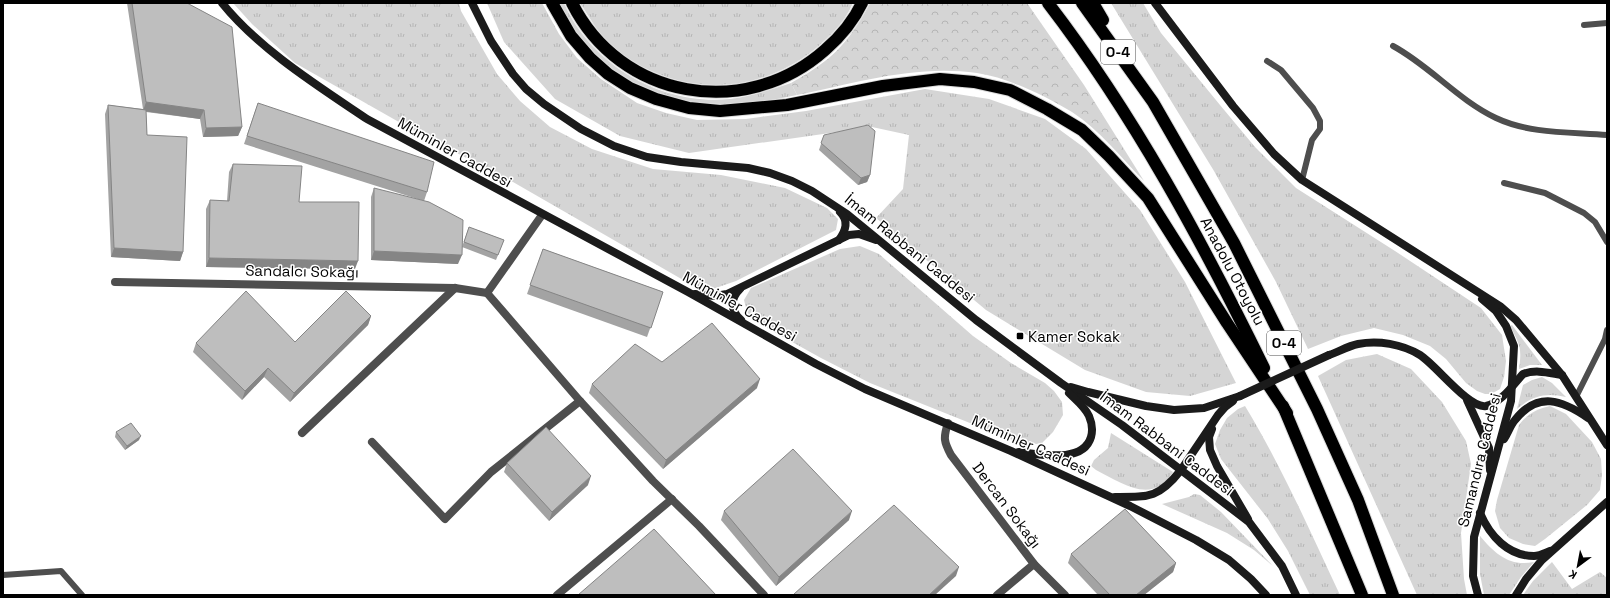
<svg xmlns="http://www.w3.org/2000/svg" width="1610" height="598" viewBox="0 0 1610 598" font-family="'Space Grotesk',sans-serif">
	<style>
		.grass { fill: url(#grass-tufts) }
		.forest { fill: url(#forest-crowns) }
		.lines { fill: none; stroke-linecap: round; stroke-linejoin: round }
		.highway-casing { stroke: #dbdbdb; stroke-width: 14 }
		.lane { stroke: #4e4e4e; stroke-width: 6 }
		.street { stroke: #4e4e4e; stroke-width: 8 }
		.secondary { stroke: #1b1b1b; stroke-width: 8 }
		.highway { stroke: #000; stroke-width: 12 }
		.secondary-bridge { stroke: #1b1b1b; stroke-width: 8 }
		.wall { fill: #a3a3a3 }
		.shaded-wall { fill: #858585 }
		.building { fill: #bebebe; stroke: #858585 }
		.poi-dot { fill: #000; stroke: #fff; stroke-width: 1.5 }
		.labels { text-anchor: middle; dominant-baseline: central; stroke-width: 3; stroke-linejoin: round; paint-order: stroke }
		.shield { fill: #fff; stroke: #4c4c4c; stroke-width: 1 }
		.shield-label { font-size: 14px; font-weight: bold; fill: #000 }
		.street-label { font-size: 15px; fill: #000; stroke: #fff }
		.poi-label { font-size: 15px; fill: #000; stroke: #fff; text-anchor: start }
	</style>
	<defs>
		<pattern id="grass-tufts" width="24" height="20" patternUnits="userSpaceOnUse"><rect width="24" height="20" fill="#d5d5d5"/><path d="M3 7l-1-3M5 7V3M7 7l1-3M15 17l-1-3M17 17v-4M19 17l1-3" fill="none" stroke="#b5b5b5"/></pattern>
		<pattern id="forest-crowns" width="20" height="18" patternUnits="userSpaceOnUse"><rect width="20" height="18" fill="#d5d5d5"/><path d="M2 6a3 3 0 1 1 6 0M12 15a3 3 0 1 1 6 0" fill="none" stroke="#b5b5b5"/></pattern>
	</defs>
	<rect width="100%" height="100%" fill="#fff"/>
	<g class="grass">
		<polygon points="233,3 459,3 461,11 497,74 520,101 550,127 592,149 653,169 721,175 785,188 827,208 838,219 836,230 736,281 704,292 513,182 420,134 295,63 252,24"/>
		<polygon points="487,3 542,3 559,34 577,58 601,79 637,103 666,113 697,120 746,119 806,111 925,89 989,99 1045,119 1086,149 1140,210 1185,282 1236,383 1190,396 1146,392 1085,370 986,310 876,218 903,189 909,135 872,127 689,153 620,136 555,99 504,42"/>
		<path d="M559,3H564C591,65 662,106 730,99C751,96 771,90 791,83L797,95C761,103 722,107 685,101C630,93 581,52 559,3Z"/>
		<path d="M580,3H853C844,24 825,42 807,55C747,98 670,94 613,47C599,35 590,18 580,3Z"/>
		<polygon points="1111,3 1143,3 1161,33 1220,105 1255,147 1296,188 1395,251 1481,308 1502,335 1506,361 1504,377 1500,389 1491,394 1485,394 1477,391 1466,383 1446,359 1430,346 1403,335 1374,328 1341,336 1308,349 1276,282 1214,171"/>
		<polygon points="860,246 879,254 973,336 1011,363 1045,383 1054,391 1062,402 1063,415 1053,432 1042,443 1025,445 870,383 821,358 756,322 747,312 744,300 751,288 840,249"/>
		<path d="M1512,325L1542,365H1530L1519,369C1522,348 1520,345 1510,326Z"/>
		<polygon points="1377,354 1411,369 1442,402 1466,441 1471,464 1461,533 1464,579 1467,595 1417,595 1318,376 1346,360"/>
		<path d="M1542,377L1552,383L1566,397C1545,392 1532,396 1517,409L1523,385L1532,380Z"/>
		<path d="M1245,406C1282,467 1310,531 1340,595H1310L1288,551L1268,519L1221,459L1215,444L1220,430L1227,418L1238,409Z"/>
		<path d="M1550,406L1566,414L1592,442L1601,459L1602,475L1600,490L1587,505L1545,539L1535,546L1523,544L1509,538L1500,528L1495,511L1497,500L1519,425C1527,414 1537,409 1550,406Z"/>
		<path d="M1111,433L1173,472C1152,506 1122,483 1096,470L1091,466L1094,460L1108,448Z"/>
		<polygon points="1194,494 1200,495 1221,512 1273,566 1254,550 1227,533 1162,504 1189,497"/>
		<path d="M1480,536C1495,554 1510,567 1534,562L1521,577L1509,595H1484L1480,574Z"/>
		<polygon points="1552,562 1572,589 1600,572 1607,578 1607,595 1523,595 1533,581"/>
	</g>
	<path class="forest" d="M870,3H1027L1084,85L1144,181C1121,158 1100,130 1072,112C1044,95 1009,78 977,73C916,64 856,83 797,95L791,83C803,76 815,69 825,61C843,48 860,23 870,3Z"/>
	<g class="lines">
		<g class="highway-casing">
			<g id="highway">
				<polyline points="552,3 571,36 590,58 608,74 630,88 656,99 689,108 720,111 787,105 883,86 940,79 974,82 1010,90 1047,109 1082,130 1109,156 1148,198 1227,323 1287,413"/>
				<path d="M572,3C620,99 745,121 825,50C840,37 853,22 862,3"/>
				<path d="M1048,3C1134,115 1202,241 1264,368"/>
				<polyline points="1082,3 1153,102 1234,243 1317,409 1358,500 1393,595"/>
				<polyline points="1093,3 1103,20"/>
				<polyline points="1283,406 1362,595"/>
			</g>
		</g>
		<g class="lane">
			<polyline points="1584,25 1607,23"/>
			<path d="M1393,46C1430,66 1458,100 1496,118C1530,134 1570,132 1607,135"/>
			<polyline points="1267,61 1281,70 1313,108 1320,121 1320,129 1312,140 1302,180"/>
			<polyline points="1504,183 1545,193 1584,213 1595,222 1607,242"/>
			<polyline points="1576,397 1605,339 1607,330"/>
			<polyline points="3,575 61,571 82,595"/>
		</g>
		<g class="street">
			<polyline points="542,215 487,293 580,401 653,481 699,526 764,595"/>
			<polyline points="115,282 455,288 487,293"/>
			<path d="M948,423C943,438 944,442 951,455L1034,564L1065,595"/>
			<polyline points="302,433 455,288"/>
			<polyline points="372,442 445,519 491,472 580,401"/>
			<polyline points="557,595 672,499"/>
			<polyline points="997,595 1034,564"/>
		</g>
		<g class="secondary">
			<path d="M222,3C259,49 318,86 367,119L688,292L816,364L865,389L1011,451L1130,506L1196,540L1229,560L1251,579L1266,595"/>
			<polyline points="472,3 491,41 513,74 526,89 544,104 581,129 614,146 647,157 681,162 748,168 770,173 792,181 812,191 847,214 976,320 1061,383 1122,425 1249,522 1282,566 1296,595"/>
			<polyline points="1155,3 1233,106 1274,154 1302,180 1500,306 1516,320 1562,375 1607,445"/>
			<path d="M839,240C846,230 849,221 840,212"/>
			<path d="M740,289C730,299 730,310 741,320"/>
			<polyline points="695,294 715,296 727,294 849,235 859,234 876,240"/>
			<path d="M1329,355C1338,352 1348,346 1358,344C1378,340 1402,344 1420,355C1436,365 1469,409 1486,406C1501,403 1513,385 1523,374C1536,369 1549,373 1562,375"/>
			<polyline points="1071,387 1088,392 1146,406 1174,410 1204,408 1240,396"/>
			<polyline points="1467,400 1489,448 1490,470"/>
			<polyline points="1212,429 1209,437 1210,450 1217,466 1248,519"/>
			<path d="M1504,439C1508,433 1510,426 1515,420C1538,391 1562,400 1588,418"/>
			<path d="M1019,452C1040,454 1083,464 1091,437C1093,430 1092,423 1089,416C1085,407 1076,400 1069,393"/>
			<path d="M1115,497C1149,497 1159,498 1181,470L1218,415L1225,407L1233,401"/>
			<path d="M1480,513C1490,536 1508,556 1534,556C1539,556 1545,553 1550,551"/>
			<polyline points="1478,595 1473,576 1474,537 1511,401 1514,346 1506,326 1496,311 1482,299"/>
			<polyline points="1516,595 1526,579 1542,560 1607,502"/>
		</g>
		<use href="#highway" class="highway"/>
		<polyline class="secondary-bridge" points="1240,396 1329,355"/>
	</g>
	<g class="wall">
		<polygon points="127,3 187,3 242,127 238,136 203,137 200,119 146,112 147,135 183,252 180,261 111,257 105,114 108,105 143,109"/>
		<polygon points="258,103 427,192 424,201 244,144"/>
		<polygon points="824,135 870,175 867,182 858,185 819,150"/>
		<polygon points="233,164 299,202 355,269 206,267 206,209 210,200 227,201 229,172"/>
		<polygon points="374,188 458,264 371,260 371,197"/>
		<polygon points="469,227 504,240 496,260 462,247"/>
		<polygon points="543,249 663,292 647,337 527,294"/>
		<polygon points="371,316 368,325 290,402 264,377 242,400 193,352 196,343 295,342"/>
		<polygon points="662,362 757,388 663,469 589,393 592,384"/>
		<polygon points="116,432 139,440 125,450 115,437"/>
		<polygon points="507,463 588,485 549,521 504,472"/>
		<polygon points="724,511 849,520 776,586 721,520"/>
		<polygon points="1071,554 1176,563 1173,572 1144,595 1098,595 1068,563"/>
	</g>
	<g class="shaded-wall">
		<polygon points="146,102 204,110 200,119 143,111"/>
		<polygon points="242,127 238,136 203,137 206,128"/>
		<polygon points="870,175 867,182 858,185 861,178"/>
		<polygon points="114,248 183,252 180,261 111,257"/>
		<polygon points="374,251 462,255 458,264 371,260"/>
		<polygon points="209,258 358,261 355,269 206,267"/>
		<polygon points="371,316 368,325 290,402 294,393"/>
		<polygon points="268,368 264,377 242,400 245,391"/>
		<polygon points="760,379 757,388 663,469 666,460"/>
		<polygon points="141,436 139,440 125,450 127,446"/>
		<polygon points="591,476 588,485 549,521 552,512"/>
		<polygon points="852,511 849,520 776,586 779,577"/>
		<polygon points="1176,563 1173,572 1144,595 1136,595"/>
		<polygon points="959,567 956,576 935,595 929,595"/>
	</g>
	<g class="building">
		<polygon points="132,3 187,3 232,27 242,127 206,128 204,110 146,102"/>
		<polygon points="258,103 434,162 427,192 247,136"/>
		<polygon points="108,105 146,110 147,135 187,137 183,252 114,248"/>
		<polygon points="868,125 875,131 870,175 861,178 821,143 824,135"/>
		<polygon points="233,164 302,166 299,202 359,202 358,261 209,258 210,200 229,201"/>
		<polygon points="374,188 429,202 463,220 462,255 374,251"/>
		<polygon points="469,227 504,240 498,255 464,242"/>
		<polygon points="543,249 663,292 651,328 530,285"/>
		<polygon points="246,291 295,342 346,291 371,316 294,393 268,368 245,391 196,343"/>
		<polygon points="712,323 760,379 666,460 592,384 635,344 662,362"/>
		<polygon points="131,423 141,436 127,446 116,432"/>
		<polygon points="546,427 591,476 552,512 507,463"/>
		<polygon points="793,449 852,511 779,577 724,511"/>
		<polygon points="894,505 959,567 929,595 794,595 794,594"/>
		<polygon points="1125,509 1176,563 1136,595 1110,595 1071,554"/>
		<polygon points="654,529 716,595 578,595"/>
	</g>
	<rect class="poi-dot" x="1016" y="332" width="8" height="8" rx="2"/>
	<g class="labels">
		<g class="shield">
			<rect x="1101" y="40" width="34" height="24" rx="3"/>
			<rect x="1267" y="331" width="34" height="24" rx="3"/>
		</g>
		<g class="shield-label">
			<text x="1118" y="52">O-4</text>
			<text x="1284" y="343">O-4</text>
		</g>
		<g class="street-label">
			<text transform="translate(455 152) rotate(29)">Müminler Caddesi</text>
			<text transform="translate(910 248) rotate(39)">İmam Rabbani Caddesi</text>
			<text transform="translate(302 271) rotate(1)">Sandalcı Sokağı</text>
			<text transform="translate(1233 271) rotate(62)">Anadolu Otoyolu</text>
			<text transform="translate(740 306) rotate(29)">Müminler Caddesi</text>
			<text transform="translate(1167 443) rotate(37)">İmam Rabbani Caddesi</text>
			<text transform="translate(1031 445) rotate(24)">Müminler Caddesi</text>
			<text transform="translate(1479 460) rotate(-76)">Samandıra Caddesi</text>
			<text transform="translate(1007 505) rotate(53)">Dercan Sokağı</text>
		</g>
		<g class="poi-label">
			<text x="1028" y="336">Kamer Sokak</text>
		</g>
	</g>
	<rect width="1610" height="598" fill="none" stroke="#000000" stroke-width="8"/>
	<g transform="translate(1578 566) rotate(212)" stroke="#ffffff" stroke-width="3" paint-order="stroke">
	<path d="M0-3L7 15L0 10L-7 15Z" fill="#000000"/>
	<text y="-6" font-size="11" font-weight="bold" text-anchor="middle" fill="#000000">K</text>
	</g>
</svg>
